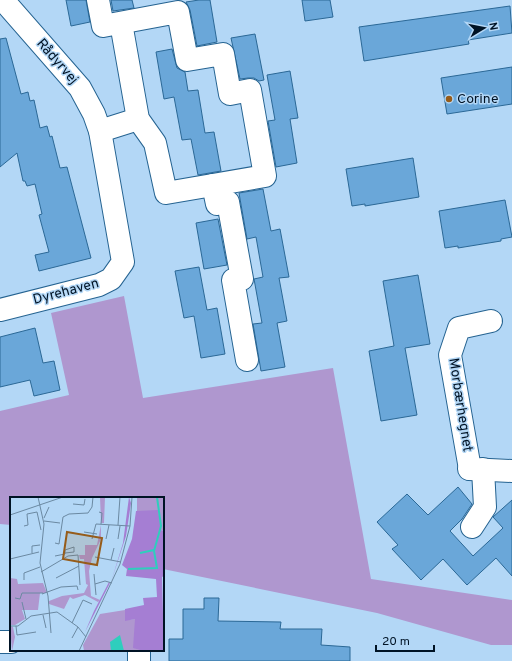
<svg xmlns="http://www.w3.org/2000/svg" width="512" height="661" viewBox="0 0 512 661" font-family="Overpass,sans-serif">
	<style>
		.green { fill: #af97cf }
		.building { fill: #6aa7d9; stroke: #2b6896 }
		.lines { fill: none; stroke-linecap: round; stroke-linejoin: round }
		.minor-casing { stroke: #256391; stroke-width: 24 }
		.minor { stroke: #fff; stroke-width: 22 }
		.poi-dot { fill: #965c1a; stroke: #b3d7f6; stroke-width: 1.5 }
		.labels { text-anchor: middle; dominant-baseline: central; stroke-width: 3; stroke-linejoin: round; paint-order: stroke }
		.street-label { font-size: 14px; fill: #001325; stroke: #b3d7f6 }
		.poi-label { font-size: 14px; fill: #001325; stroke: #b3d7f6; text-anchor: start }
		.inset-river { fill: none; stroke: #2ecebd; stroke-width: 2 }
		.inset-road { fill: none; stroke: #6b89a2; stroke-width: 1 }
		.view { fill: #965c1a; fill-opacity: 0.15; stroke: #965c1a; stroke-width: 2 }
		.inset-edge { fill: none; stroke: #001325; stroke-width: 2 }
	</style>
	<rect width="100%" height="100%" fill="#b3d7f6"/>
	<polygon class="green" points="124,296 143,398 333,368 371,579 512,600 512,645 491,645 377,613 163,569 163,498 11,498 11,525 0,524 0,411 69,395 51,313"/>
	<g class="building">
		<polygon points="66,0 86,0 90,22 71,26"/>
		<polygon points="111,0 132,0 134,8 113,11"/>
		<polygon points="199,0 210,0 217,42 197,46 190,10 186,2"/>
		<polygon points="302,0 330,0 333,17 305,21"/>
		<polygon points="510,6 512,33 468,40 469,44 364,61 359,27"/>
		<polygon points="255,34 264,80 259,81 254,78 248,78 240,79 231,38"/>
		<polygon points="6,38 21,94 28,92 30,101 34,100 40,128 47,126 50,137 52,136 60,168 67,167 91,258 39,271 35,255 49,252 39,215 42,214 35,184 27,186 25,181 23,181 17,153 0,167 0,39"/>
		<polygon points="172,49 177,68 185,72 188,91 198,90 205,133 214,132 221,171 198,175 191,139 182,140 174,97 164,99 156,52"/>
		<polygon points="512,67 512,104 447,114 441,78"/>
		<polygon points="290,71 298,118 290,119 297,163 276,167 268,121 275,120 267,75"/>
		<polygon points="413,158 419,197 365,206 365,204 352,206 346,169"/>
		<polygon points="263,189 271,231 280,229 289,277 279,278 287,321 277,323 285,367 261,371 253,324 262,323 254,279 263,277 256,237 247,239 239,193"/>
		<polygon points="505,200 512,237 501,239 501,241 458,248 458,246 445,248 439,211"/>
		<polygon points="218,219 227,265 204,269 196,223"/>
		<polygon points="199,267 207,310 217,308 225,354 201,358 194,316 184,318 175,271"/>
		<polygon points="418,275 430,344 405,348 417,415 381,421 369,351 394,346 383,281"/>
		<polygon points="35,328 43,363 54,361 60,390 34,396 30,380 0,387 0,337"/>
		<polygon points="458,487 472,504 462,519 450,531 473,556 503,528 493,517 512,500 512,576 496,558 467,585 443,559 421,580 392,549 398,545 377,522 407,494 428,515"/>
		<polygon points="204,598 219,598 218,621 281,622 280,629 322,629 321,645 350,647 350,661 169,661 169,639 183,639 183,609 204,609"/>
	</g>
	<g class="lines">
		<g class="minor-casing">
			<g id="minor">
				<polyline points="98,0 103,26 178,12 187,60 223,54 230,94 250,90 265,176 166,193 155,143 138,119 121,23"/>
				<polyline points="100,131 138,119"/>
				<polyline points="213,185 217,204 228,202 242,279 233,280 247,360"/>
				<polyline points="0,310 99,285 111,279 123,262 100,131 94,114 80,88 3,0"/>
				<polyline points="469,469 512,471"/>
				<polyline points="470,469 450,355 459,328 491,321"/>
				<polyline points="472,527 485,507 483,469"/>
				<polyline points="0,642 11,642"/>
				<polyline points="139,650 139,661"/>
			</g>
		</g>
		<use href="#minor" class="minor"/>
	</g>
	<circle class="poi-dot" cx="449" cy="99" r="4"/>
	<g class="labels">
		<g class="street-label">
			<text transform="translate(57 62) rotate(49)">Rådyrvej</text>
			<text transform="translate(66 292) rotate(-15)">Dyrehaven</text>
			<text transform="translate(460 405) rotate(81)">Morbærhegnet</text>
		</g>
		<g class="poi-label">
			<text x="457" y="99">Corine</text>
		</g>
	</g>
	<g transform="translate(10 497)">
		<rect width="154" height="154" fill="#b3d7f6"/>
		<path d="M90,0H95L94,26H91ZM154,0V34L151,33V29L127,14V1ZM91,28V42L82,61L79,74L81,99L90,103L88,105L75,98L63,102L60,100L54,112L39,107V104L52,99L74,96L78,88L76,87L74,62H70L69,58H75V48H87ZM0,81L7,82L8,87L33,86L37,96H30L28,113H12L15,122L5,128H0ZM115,113V123L125,122L134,154H74L73,148L90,117ZM0,129L3,130L5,140L2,154Z" fill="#af97cf"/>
		<path d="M119,0L121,6L116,39L101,85L113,46ZM148,13L151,33L154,34V79L152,80L154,154H134L123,151L125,122L115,124V112L134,108L133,101L147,100L146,82L116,79L117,72L112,68L122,42L126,14ZM99,85L100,86L75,135L84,114Z" fill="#a57ed3"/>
		<path d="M110,138L114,154H101L100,145Z" fill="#2ecebd"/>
		<path class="inset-river" d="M130,56L144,53M118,72L147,71L144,54L151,29L147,0"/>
		<path class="inset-road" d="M28,0L34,27L30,66L38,99L41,136M63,7L74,8L75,2M89,15L92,16L91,27M0,18L53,0M34,21L39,10M34,24L50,26M108,28L110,0M14,29L18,28L17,17L27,15L31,33M74,35L87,37M82,42L86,27L120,29M96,42L99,28M108,42L110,29M45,46L49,47L53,20L59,17L78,16L82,10L83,0H87M22,56V49L30,48M45,59L55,57V53L64,50V55L55,56M85,60L111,65M0,62L29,55M101,63L104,51M31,75L58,59L68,58L70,88M84,77L86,98M46,81L69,69M14,83V76L30,70M85,87L95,84L102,86M32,97L51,90L67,89L68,93M5,101L10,102L12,96H33M12,105L16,122M33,118L36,131M62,126L73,103L82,107M0,129H8L21,119L47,115L68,130L76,140M6,129L7,138L26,135M62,141L68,130M69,154L110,67L120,29L122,0"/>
		<path class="view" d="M57,35L92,41L87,68L53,62Z"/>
		<rect width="154" height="154" class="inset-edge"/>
	</g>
	<g transform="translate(484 28) rotate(80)" stroke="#b3d7f6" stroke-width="3" paint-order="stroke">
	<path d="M0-3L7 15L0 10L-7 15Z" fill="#001325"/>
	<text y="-6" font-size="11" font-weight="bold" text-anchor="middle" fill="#001325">N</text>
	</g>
	<path d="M376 645v6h58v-6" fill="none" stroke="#001325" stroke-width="2"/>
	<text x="382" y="645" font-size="12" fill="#001325" stroke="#b3d7f6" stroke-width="3" paint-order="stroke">20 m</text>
</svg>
